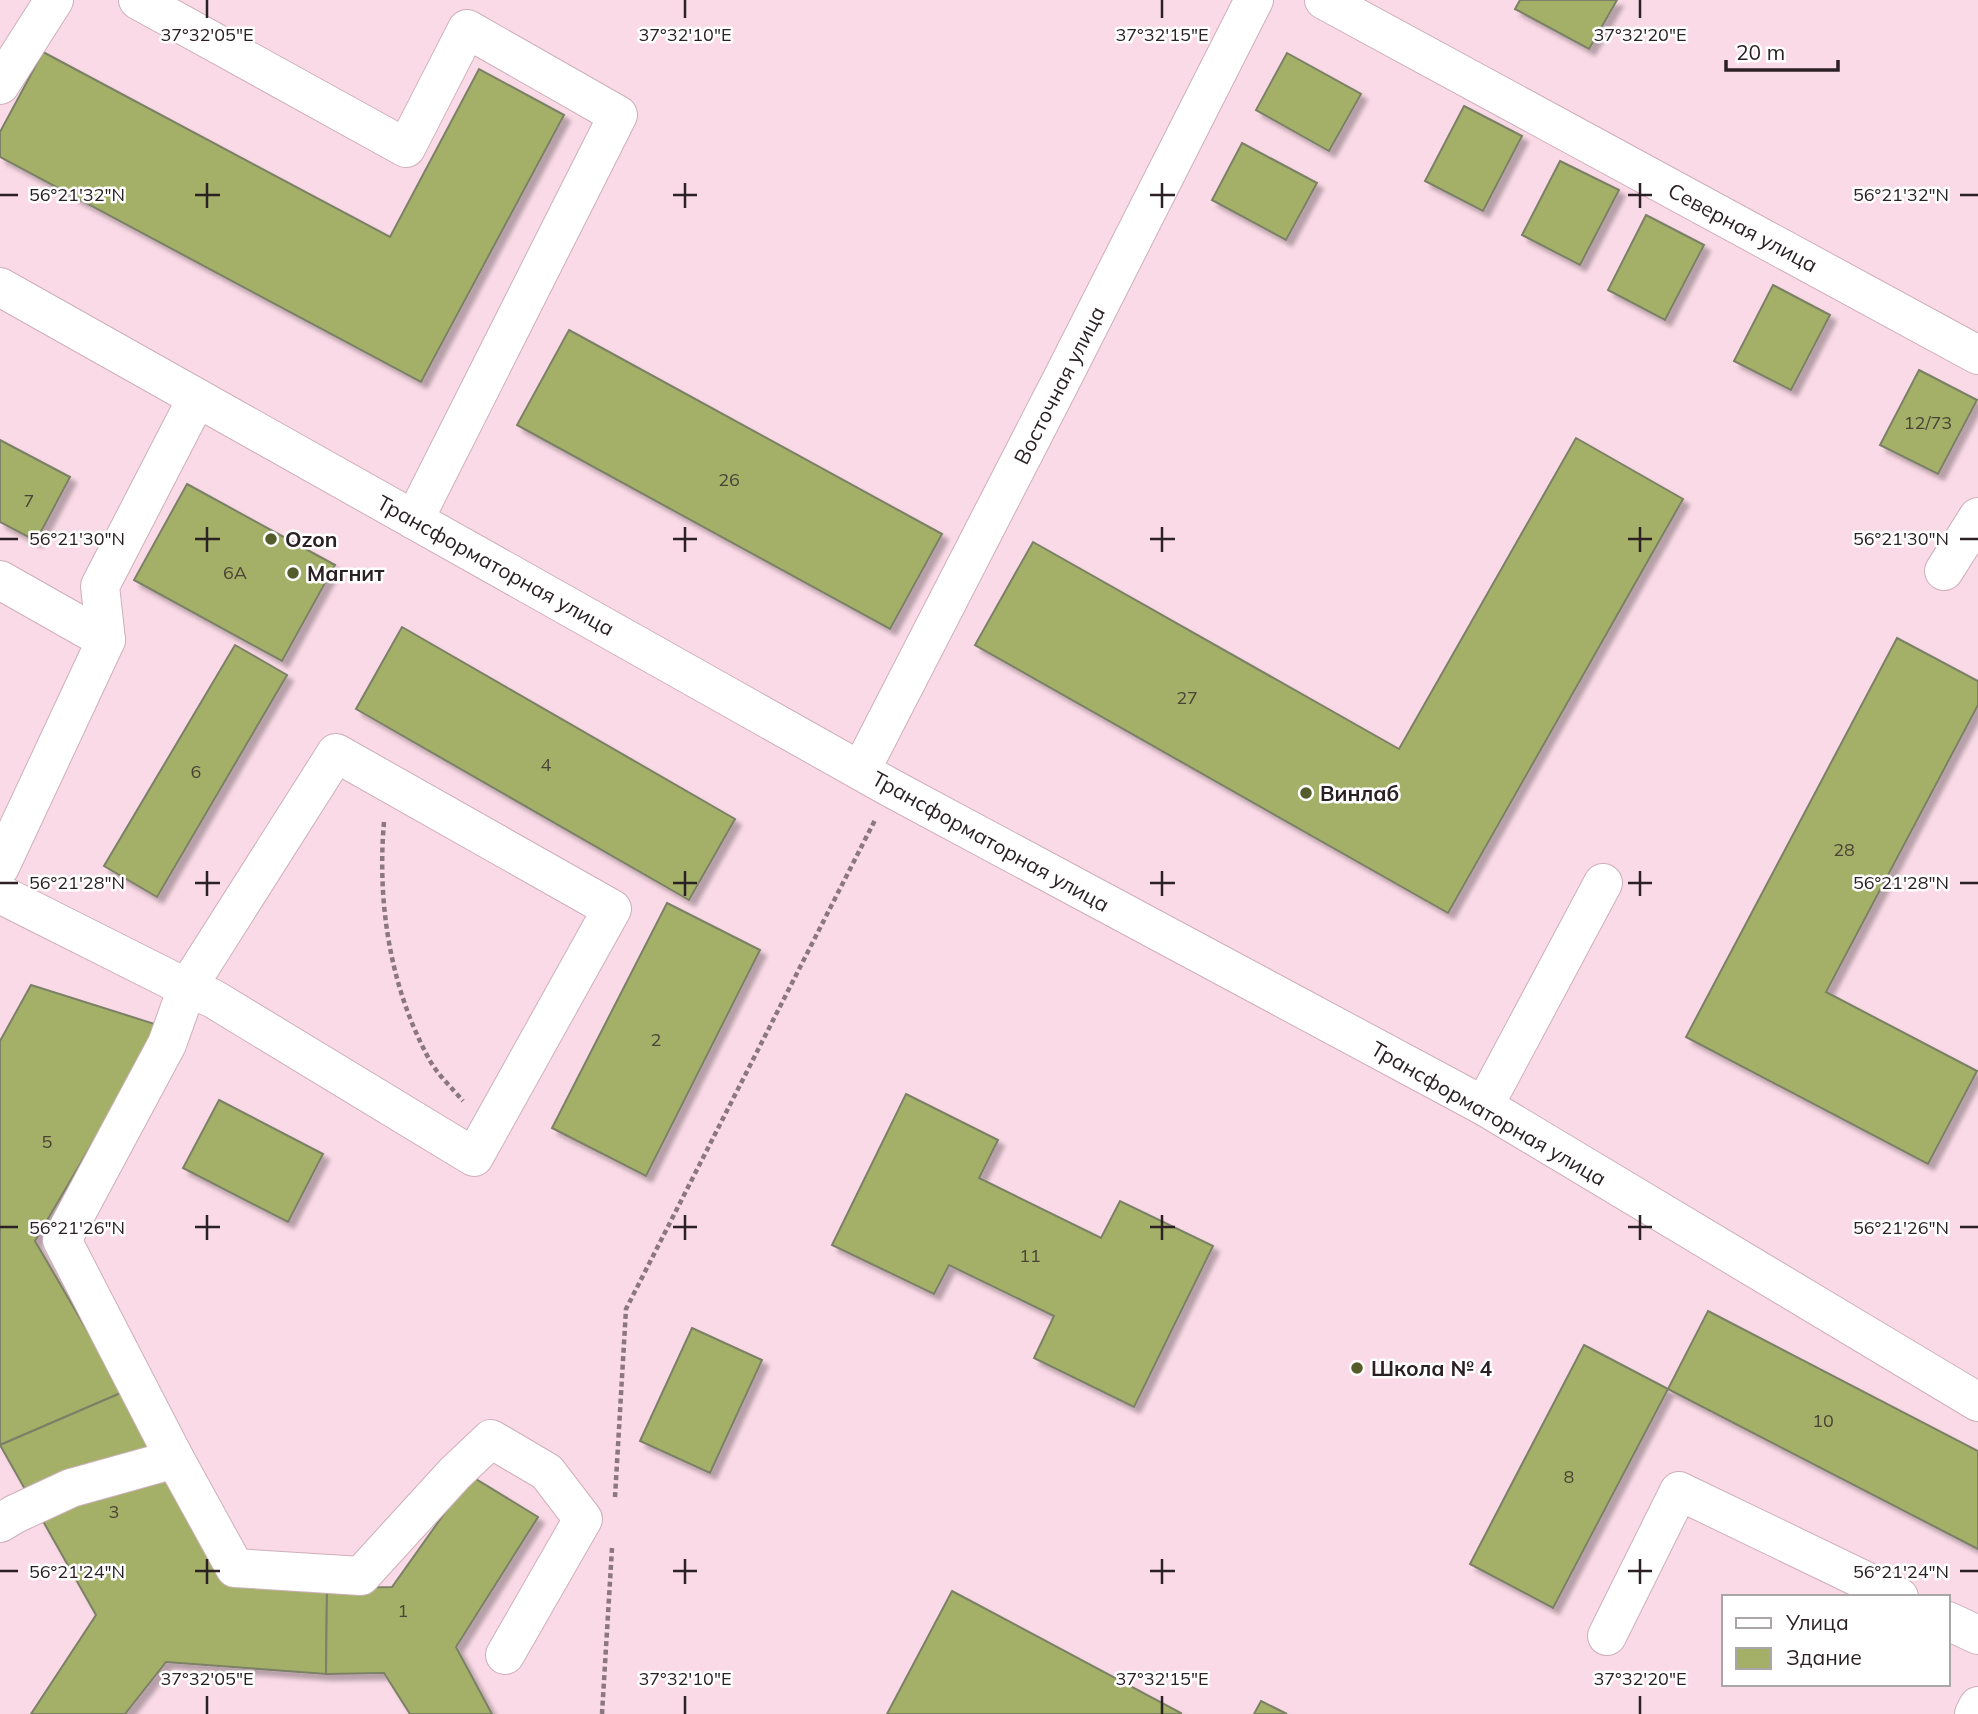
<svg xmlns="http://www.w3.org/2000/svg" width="1978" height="1714" viewBox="0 0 1978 1714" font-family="Mulish,sans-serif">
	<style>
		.building { fill: #a4b068; stroke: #7b8066; stroke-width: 2; filter: url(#shadow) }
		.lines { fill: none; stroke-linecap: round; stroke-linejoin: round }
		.minor-casing { stroke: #ceafba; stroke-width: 40 }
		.path { stroke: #8b777e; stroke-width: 4.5; stroke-dasharray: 5 3.5; stroke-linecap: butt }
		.minor { stroke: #fff; stroke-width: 38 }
		.ticks { fill: none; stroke: #2b2024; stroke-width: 2.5 }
		.poi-dot { fill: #555c2b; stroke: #fff; stroke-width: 2.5 }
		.labels { text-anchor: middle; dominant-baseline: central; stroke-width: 5; stroke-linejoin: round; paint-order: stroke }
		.number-label { font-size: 18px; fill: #494435 }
		.street-label { font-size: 21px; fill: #2b2024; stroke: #fff }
		.poi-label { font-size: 21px; font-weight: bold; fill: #2b2024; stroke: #fff; text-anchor: start }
		.ticks-label { font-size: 18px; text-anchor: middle; fill: #2b2024; stroke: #fff; stroke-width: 5; stroke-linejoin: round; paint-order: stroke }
	</style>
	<defs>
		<filter id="shadow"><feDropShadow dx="6" dy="6" stdDeviation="2" flood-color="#0004"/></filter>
	</defs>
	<rect width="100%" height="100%" fill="#fadae6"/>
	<g class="building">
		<polygon points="1520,0 1617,0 1589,49 1515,9"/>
		<polygon points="43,52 390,237 479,69 564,115 421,382 0,157 0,132"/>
		<polygon points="1287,53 1361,94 1329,151 1256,110"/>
		<polygon points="1464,106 1522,136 1483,211 1425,181"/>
		<polygon points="1242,143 1317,183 1286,240 1212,200"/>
		<polygon points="1560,161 1619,190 1580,265 1522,235"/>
		<polygon points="1646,215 1704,245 1665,320 1608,290"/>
		<polygon points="1773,285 1830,315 1791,390 1734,361"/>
		<polygon points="569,330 942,534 890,629 517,425"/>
		<polygon points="1919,370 1977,400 1938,474 1880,445"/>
		<polygon points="1576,438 1683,499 1448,913 975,645 1033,542 1399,749"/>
		<polygon points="0,440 70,477 36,541 0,522"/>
		<polygon points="187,484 335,565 282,661 134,580"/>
		<polygon points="402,627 735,819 689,900 356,709"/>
		<polygon points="1897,638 1978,681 1978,705 1826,992 1977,1071 1928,1164 1686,1037"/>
		<polygon points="235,645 287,675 157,897 104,866"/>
		<polygon points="667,903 760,950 646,1176 552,1128"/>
		<polygon points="31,985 161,1026 35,1241 123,1392 0,1445 0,1041"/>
		<polygon points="906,1094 998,1140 979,1178 1101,1238 1120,1201 1213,1246 1134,1407 1034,1358 1054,1316 949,1265 934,1294 832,1245"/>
		<polygon points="219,1100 323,1154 288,1222 183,1168"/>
		<polygon points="1708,1311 1978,1451 1978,1549 1668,1389"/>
		<polygon points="692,1328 762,1360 710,1473 640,1441"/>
		<polygon points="1584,1345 1668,1389 1553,1608 1470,1564"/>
		<polygon points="123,1392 229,1576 327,1588 326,1674 166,1662 125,1714 31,1714 96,1615 0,1445"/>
		<polygon points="471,1476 538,1517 456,1647 492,1714 410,1714 384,1673 326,1674 327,1588 392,1587"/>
		<polygon points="952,1591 1181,1713 1181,1714 887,1714"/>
		<polygon points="1261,1701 1287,1714 1254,1714"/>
	</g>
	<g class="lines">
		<g class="minor-casing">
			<g id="minor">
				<polyline points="138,0 406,148 467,29 618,115 414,520"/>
				<polyline points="1324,0 1978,355"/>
				<polyline points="0,85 54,0"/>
				<polyline points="0,287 891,788 1484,1106 1978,1402"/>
				<polyline points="1944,571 1978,517"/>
				<polyline points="0,580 106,640"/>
				<polygon points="336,753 612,909 474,1157 212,998 187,988"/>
				<polyline points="861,770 1064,375 1254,0"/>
				<polyline points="0,867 106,640 100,586 197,398"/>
				<polyline points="0,894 187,988 167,1044 62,1240 175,1459"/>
				<polyline points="1484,1106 1603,883"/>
				<polyline points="0,1523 15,1514 71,1488 175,1459 235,1568 361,1576 455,1473 491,1439 547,1472 583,1519 505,1655"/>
				<polyline points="1948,1621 1978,1635"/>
				<polyline points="1607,1636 1679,1491 1899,1597"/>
				<polyline points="1974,1714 1978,1706"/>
			</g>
		</g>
		<g class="path">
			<path d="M384,822C377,903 390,987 429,1059C437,1074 452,1088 463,1101"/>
			<polyline points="615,1497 626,1309 875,820"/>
			<polyline points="602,1714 612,1548"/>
		</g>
		<use href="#minor" class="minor"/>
	</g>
	<path class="ticks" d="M207,0V18M685,0V18M1162,0V18M1640,0V18M207,183V208M685,183V208M1162,183V208M1640,183V208M0,195H18M195,195H220M673,195H697M1150,195H1175M1628,195H1652M1960,195H1978M207,527V552M685,527V552M1162,527V552M1640,527V552M0,539H18M195,539H220M673,539H697M1150,539H1175M1628,539H1652M1960,539H1978M207,871V896M685,871V896M1162,871V896M1640,871V896M0,883H18M195,883H220M673,883H697M1150,883H1175M1628,883H1652M1960,883H1978M207,1215V1240M685,1215V1240M1162,1215V1240M1640,1215V1240M0,1227H18M195,1227H220M673,1227H697M1150,1227H1175M1628,1227H1652M1960,1227H1978M207,1559V1584M685,1559V1584M1162,1559V1584M1640,1559V1584M0,1571H18M195,1571H220M673,1571H697M1150,1571H1175M1628,1571H1652M1960,1571H1978M207,1696V1714M685,1696V1714M1162,1696V1714M1640,1696V1714"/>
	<g class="poi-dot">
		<circle cx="271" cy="539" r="7"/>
		<circle cx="293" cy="573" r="7"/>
		<circle cx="1306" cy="793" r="7"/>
		<circle cx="1357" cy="1368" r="7"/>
	</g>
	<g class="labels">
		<g class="number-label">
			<text x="1928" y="422">12/73</text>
			<text x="729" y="479">26</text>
			<text x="29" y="500">7</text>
			<text x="235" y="572">6А</text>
			<text x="1187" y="697">27</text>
			<text x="546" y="764">4</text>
			<text x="196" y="771">6</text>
			<text x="1844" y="849">28</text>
			<text x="656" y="1039">2</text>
			<text x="47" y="1141">5</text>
			<text x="1030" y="1255">11</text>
			<text x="1823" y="1420">10</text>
			<text x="1569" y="1476">8</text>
			<text x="114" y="1511">3</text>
			<text x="403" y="1610">1</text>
		</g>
		<g class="street-label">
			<text transform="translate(1743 227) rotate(28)">Северная улица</text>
			<text transform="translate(1059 385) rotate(-63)">Восточная улица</text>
			<text transform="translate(496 565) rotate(29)">Трансформаторная улица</text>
			<text transform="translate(991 841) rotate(29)">Трансформаторная улица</text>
			<text transform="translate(1489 1113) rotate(30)">Трансформаторная улица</text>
		</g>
		<g class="poi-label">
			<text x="285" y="539">Ozon</text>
			<text x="307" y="573">Магнит</text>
			<text x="1320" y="793">Винлаб</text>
			<text x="1371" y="1368">Школа № 4</text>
		</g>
	</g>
	<g class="ticks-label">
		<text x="207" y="41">37°32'05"E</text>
		<text x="685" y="41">37°32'10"E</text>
		<text x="1162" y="41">37°32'15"E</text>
		<text x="1640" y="41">37°32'20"E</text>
		<text x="77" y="201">56°21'32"N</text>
		<text x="1901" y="201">56°21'32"N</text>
		<text x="77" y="545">56°21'30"N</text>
		<text x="1901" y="545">56°21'30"N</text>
		<text x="77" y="889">56°21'28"N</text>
		<text x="1901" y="889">56°21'28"N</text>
		<text x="77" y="1234">56°21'26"N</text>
		<text x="1901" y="1234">56°21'26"N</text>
		<text x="77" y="1578">56°21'24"N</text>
		<text x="1901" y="1578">56°21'24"N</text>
		<text x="207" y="1685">37°32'05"E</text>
		<text x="685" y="1685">37°32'10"E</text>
		<text x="1162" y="1685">37°32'15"E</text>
		<text x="1640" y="1685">37°32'20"E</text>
	</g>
	<rect x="1722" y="1595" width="228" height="91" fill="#ffffff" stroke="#aaa6a7" stroke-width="2"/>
	<rect x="1736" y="1618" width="35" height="10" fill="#ffffff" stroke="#aaa6a7" stroke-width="2"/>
	<text x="1786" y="1630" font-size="21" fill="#2b2024">Улица</text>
	<rect x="1736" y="1648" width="35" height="21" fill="#a4b068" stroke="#aaa6a7" stroke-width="2"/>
	<text x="1786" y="1665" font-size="21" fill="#2b2024">Здание</text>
	<path d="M1726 60v10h112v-10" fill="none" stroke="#2b2024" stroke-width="3.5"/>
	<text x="1736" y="60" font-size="21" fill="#2b2024" stroke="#ffffff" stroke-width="5" paint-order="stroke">20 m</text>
</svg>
